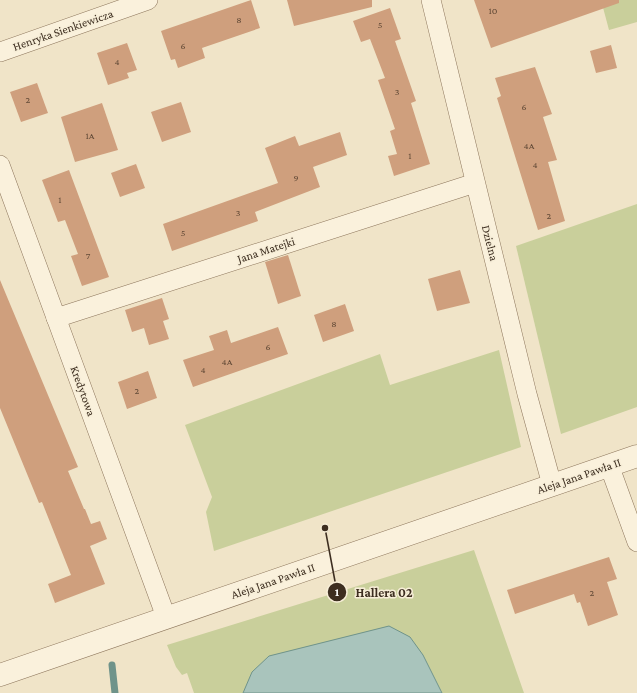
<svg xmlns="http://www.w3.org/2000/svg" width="637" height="693" viewBox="0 0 637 693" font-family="'Crimson Pro',serif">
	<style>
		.green { fill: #c9cf9b }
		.water { fill: #a9c4bc; stroke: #6f938a }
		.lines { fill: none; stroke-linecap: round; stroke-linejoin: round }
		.stream { stroke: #6f938a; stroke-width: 7 }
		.building { fill: #cf9f7d }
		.minor-casing { stroke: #8d765c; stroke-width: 20 }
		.tertiary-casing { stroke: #8d765c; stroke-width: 23 }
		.minor { stroke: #faf1dc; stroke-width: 19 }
		.tertiary { stroke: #faf1dc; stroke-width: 22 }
		.labels { text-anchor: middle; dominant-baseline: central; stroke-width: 3; stroke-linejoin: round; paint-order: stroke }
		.number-label { font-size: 10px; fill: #624a37 }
		.street-label { font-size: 12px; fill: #3d2e20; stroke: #f7eed8 }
		.leader { fill: none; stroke: #3d2e20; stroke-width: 1.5 }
		.callout-dot { fill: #3d2e20; stroke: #f7eed8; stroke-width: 1.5 }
		.mark-label { font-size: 12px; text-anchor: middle; font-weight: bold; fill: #fff }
		.callout-label { font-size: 13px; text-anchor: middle; font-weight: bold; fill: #3d2e20; stroke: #f7eed8; stroke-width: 3; stroke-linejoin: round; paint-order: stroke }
	</style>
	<rect width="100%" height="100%" fill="#f0e4c8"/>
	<g class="green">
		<polygon points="601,0 637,0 637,22 609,30"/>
		<polygon points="637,204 637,407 561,434 516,246"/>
		<polygon points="499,350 521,447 214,551 206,512 212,497 185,425 380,354 390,385"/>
		<polygon points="474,550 524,693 442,693 423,655 243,691 243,693 194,693 187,673 182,675 176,667 167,645"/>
	</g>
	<polygon class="water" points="389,626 410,637 423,655 442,693 243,693 252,672 269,656"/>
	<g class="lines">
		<polyline class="stream" points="112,665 115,693"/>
	</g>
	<g class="building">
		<polygon points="251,0 260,28 202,48 205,58 178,68 175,59 171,60 161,31"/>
		<polygon points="287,0 372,0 372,7 294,26"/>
		<polygon points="474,0 619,0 619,3 491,48"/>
		<polygon points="390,8 401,39 395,41 416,101 411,103 430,164 394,176 388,156 397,154 390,131 395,129 378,80 385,78 370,39 361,42 353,21"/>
		<polygon points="127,43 137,70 127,73 129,78 108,85 97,53"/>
		<polygon points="611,45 617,68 596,73 590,51"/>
		<polygon points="535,67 552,114 543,117 557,160 548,162 565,221 538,230 497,98 501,96 495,78"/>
		<polygon points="37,83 48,113 21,122 10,92"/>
		<polygon points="181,102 191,132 162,142 151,112"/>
		<polygon points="102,103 118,150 75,162 61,117"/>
		<polygon points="340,132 347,155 313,167 320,187 255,212 258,221 172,251 163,224 278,183 265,148 295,136 299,146"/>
		<polygon points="136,164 145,188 120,197 111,173"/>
		<polygon points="69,170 109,277 82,286 71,256 78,254 65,220 58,222 42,180"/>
		<polygon points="288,255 301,296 278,304 265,262"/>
		<polygon points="460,270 470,303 437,311 428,279"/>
		<polygon points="0,280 78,467 68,471 84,509 85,509 91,524 100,521 107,539 90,546 105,584 55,603 48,584 71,575 42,502 39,503 0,408"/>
		<polygon points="162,298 169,319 163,321 169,339 149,345 144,328 132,332 125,310"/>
		<polygon points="345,304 354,331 323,342 314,315"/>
		<polygon points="278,327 288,354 193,387 183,360 214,350 209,336 227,330 231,343"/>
		<polygon points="148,371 157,398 127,409 118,382"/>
		<polygon points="609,557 617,579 607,582 618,615 588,626 580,602 577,603 574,594 515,614 507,590"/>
	</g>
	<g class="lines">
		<g class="minor-casing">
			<g id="minor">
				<polyline points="431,0 527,394 552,485"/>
				<polyline points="0,52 148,0"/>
				<polyline points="0,165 166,617"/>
				<polyline points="56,318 475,183"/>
				<polyline points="609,465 637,542"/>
			</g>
		</g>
		<g class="tertiary-casing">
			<polyline id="tertiary" points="0,675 637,456"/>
		</g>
		<use href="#minor" class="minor"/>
		<use href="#tertiary" class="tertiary"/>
	</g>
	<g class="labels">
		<g class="number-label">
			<text x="493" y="10">10</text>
			<text x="239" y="19">8</text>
			<text x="380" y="24">5</text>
			<text x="183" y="45">6</text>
			<text x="117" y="61">4</text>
			<text x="397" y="91">3</text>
			<text x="28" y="99">2</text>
			<text x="524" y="106">6</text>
			<text x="90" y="135">1A</text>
			<text x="529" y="145">4A</text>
			<text x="410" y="155">1</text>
			<text x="535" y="164">4</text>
			<text x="296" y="177">9</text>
			<text x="60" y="199">1</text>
			<text x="238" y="212">3</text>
			<text x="549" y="215">2</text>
			<text x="183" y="232">5</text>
			<text x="88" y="255">7</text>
			<text x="334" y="323">8</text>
			<text x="268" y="346">6</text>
			<text x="227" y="361">4A</text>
			<text x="203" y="369">4</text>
			<text x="137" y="390">2</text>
			<text x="592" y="592">2</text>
		</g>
		<g class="street-label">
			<text transform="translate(63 30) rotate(-19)">Henryka Sienkiewicza</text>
			<text transform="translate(490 243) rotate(76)">Dzielna</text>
			<text transform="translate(266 250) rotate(-18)">Jana Matejki</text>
			<text transform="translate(83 391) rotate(70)">Kredytowa</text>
			<text transform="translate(579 476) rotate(-19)">Aleja Jana Pawła II</text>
			<text transform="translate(273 581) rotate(-19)">Aleja Jana Pawła II</text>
		</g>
	</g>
	<path class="leader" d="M325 528L337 592"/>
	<g class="callout-dot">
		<circle cx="325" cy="528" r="4"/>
		<circle cx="337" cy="592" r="10"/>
	</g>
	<g class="mark-label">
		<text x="337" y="596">1</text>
	</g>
	<g class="callout-label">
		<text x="384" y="597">Hallera 02</text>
	</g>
</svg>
